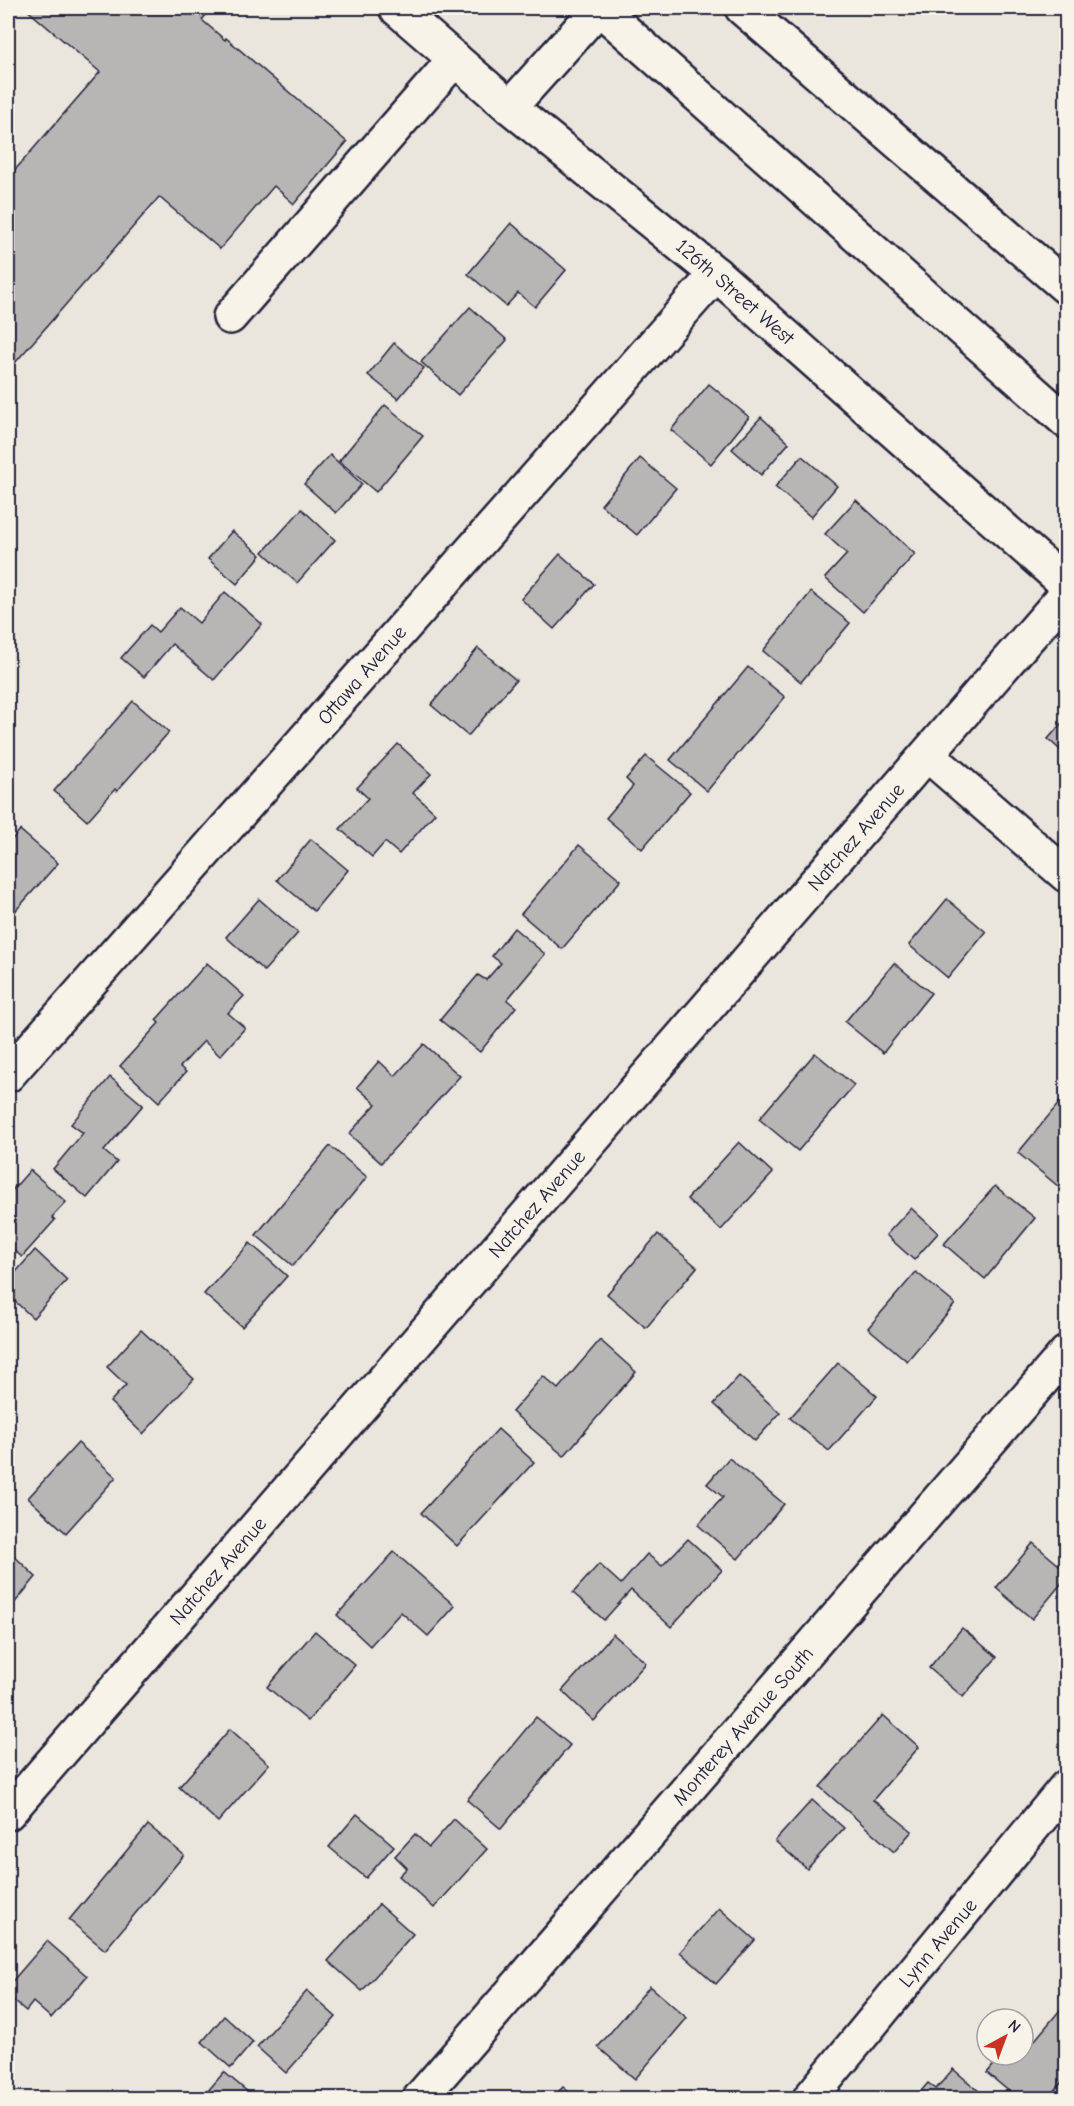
<svg xmlns="http://www.w3.org/2000/svg" width="1074" height="2106" viewBox="0 0 1074 2106" font-family="'Comic Neue',sans-serif">
	<style>
		.building { fill: #b8b6b5; stroke: #22223b; stroke-width: 1.5 }
		.lines { fill: none; stroke-linecap: round; stroke-linejoin: round }
		.minor-casing { stroke: #22223b; stroke-width: 38 }
		.major-casing { stroke: #22223b; stroke-width: 38 }
		.minor { stroke: #f7f3e8; stroke-width: 33 }
		.major { stroke: #f7f3e8; stroke-width: 33 }
		.labels { text-anchor: middle; dominant-baseline: central; stroke-width: 4.5; stroke-linejoin: round; paint-order: stroke }
		.street-label { font-size: 20px; fill: #22223b; stroke: #f7f3e8 }
	</style>
	<rect width="100%" height="100%" fill="#eae6de"/>
	<filter id="ink" filterUnits="userSpaceOnUse"><feTurbulence type="fractalNoise" baseFrequency=".0167" numOctaves="2"/><feDisplacementMap in="SourceGraphic" scale="12" xChannelSelector="R" yChannelSelector="G"/><feConvolveMatrix kernelMatrix="1 2 1 2 8 2 1 2 1" color-interpolation-filters="sRGB"/></filter>
	<g filter="url(#ink)">
		<g class="building">
			<polygon points="25,8 207,8 210,10 202,20 225,40 226,38 347,142 294,204 274,186 220,249 159,197 8,371 8,178 100,72"/>
			<polygon points="511,223 566,270 535,307 518,293 506,306 468,274"/>
			<polygon points="470,307 507,340 458,395 421,362"/>
			<polygon points="394,343 424,368 398,399 368,375"/>
			<polygon points="709,384 749,417 711,464 671,430"/>
			<polygon points="385,405 423,436 376,492 339,461"/>
			<polygon points="761,417 789,443 761,475 732,449"/>
			<polygon points="330,455 362,484 336,513 304,484"/>
			<polygon points="802,456 837,486 811,517 775,487"/>
			<polygon points="640,458 676,488 637,535 601,505"/>
			<polygon points="856,500 915,554 863,612 825,578 847,554 825,534"/>
			<polygon points="302,509 335,540 297,583 263,552"/>
			<polygon points="232,531 261,555 237,584 208,559"/>
			<polygon points="560,554 594,584 554,629 521,599"/>
			<polygon points="225,592 262,624 214,680 172,644 144,677 121,658 150,625 158,632 180,607 199,623"/>
			<polygon points="811,592 850,623 801,682 763,651"/>
			<polygon points="478,648 516,680 468,736 431,705"/>
			<polygon points="748,667 785,697 707,791 670,760"/>
			<polygon points="133,701 169,732 117,791 115,789 87,821 54,791"/>
			<polygon points="1066,718 1066,755 1048,739"/>
			<polygon points="398,744 431,774 413,793 435,813 399,854 385,842 372,857 340,829 368,798 357,788"/>
			<polygon points="646,756 690,792 642,849 606,818 633,786 626,779"/>
			<polygon points="20,830 58,863 9,918 8,844"/>
			<polygon points="311,839 348,870 314,911 277,880"/>
			<polygon points="579,845 621,880 562,949 521,914"/>
			<polygon points="259,899 298,933 264,971 226,937"/>
			<polygon points="947,899 986,932 948,978 909,945"/>
			<polygon points="514,928 545,954 507,1000 516,1007 480,1052 440,1020 478,975 486,980 501,963 492,956"/>
			<polygon points="207,963 244,996 228,1013 245,1028 220,1056 204,1041 180,1067 186,1072 159,1102 120,1066 159,1023 156,1020"/>
			<polygon points="894,963 931,993 883,1053 845,1022"/>
			<polygon points="424,1044 460,1076 381,1163 349,1134 376,1104 357,1087 379,1061 395,1076"/>
			<polygon points="815,1053 854,1085 798,1151 759,1119"/>
			<polygon points="110,1077 143,1105 104,1151 117,1162 87,1198 53,1169 83,1133 71,1124"/>
			<polygon points="1064,1097 1066,1099 1066,1177 1059,1187 1018,1153"/>
			<polygon points="739,1142 773,1173 721,1230 687,1199"/>
			<polygon points="330,1146 367,1177 293,1266 256,1235"/>
			<polygon points="30,1170 66,1202 52,1217 55,1220 22,1257 8,1245 8,1195"/>
			<polygon points="995,1186 1035,1218 985,1279 944,1244"/>
			<polygon points="911,1208 938,1233 914,1260 886,1235"/>
			<polygon points="658,1234 697,1267 646,1328 607,1294"/>
			<polygon points="250,1243 287,1276 242,1327 204,1294"/>
			<polygon points="35,1250 67,1280 33,1318 8,1295 8,1281"/>
			<polygon points="916,1272 955,1304 907,1361 868,1328"/>
			<polygon points="141,1330 194,1379 143,1434 110,1402 126,1385 107,1367"/>
			<polygon points="600,1340 636,1372 564,1456 512,1412 543,1376 558,1389"/>
			<polygon points="838,1363 877,1396 829,1451 790,1418"/>
			<polygon points="739,1376 780,1413 755,1441 714,1404"/>
			<polygon points="498,1429 534,1462 457,1546 421,1513"/>
			<polygon points="78,1443 116,1477 66,1533 28,1498"/>
			<polygon points="729,1458 784,1504 738,1559 698,1525 723,1497 707,1484"/>
			<polygon points="688,1539 722,1570 671,1627 631,1590 604,1620 573,1593 599,1564 621,1584 647,1554 662,1566"/>
			<polygon points="1033,1543 1066,1571 1066,1578 1032,1619 996,1588"/>
			<polygon points="8,1550 36,1577 8,1611"/>
			<polygon points="394,1552 455,1606 428,1636 401,1612 370,1646 337,1615"/>
			<polygon points="962,1628 997,1657 963,1697 929,1668"/>
			<polygon points="315,1631 355,1665 308,1721 267,1687"/>
			<polygon points="613,1634 646,1663 594,1721 562,1691"/>
			<polygon points="883,1715 919,1747 873,1800 912,1831 894,1852 820,1787"/>
			<polygon points="536,1717 570,1745 501,1829 467,1800"/>
			<polygon points="230,1729 269,1764 218,1822 179,1787"/>
			<polygon points="812,1800 844,1828 807,1869 775,1841"/>
			<polygon points="357,1814 394,1846 366,1878 329,1847"/>
			<polygon points="454,1819 487,1849 434,1908 399,1876 407,1868 395,1856 415,1834 429,1847"/>
			<polygon points="148,1825 184,1855 105,1950 69,1920"/>
			<polygon points="379,1904 413,1934 362,1991 328,1961"/>
			<polygon points="719,1908 755,1940 716,1984 680,1952"/>
			<polygon points="47,1941 87,1976 51,2018 33,2002 26,2011 8,1996 8,1986"/>
			<polygon points="650,1986 687,2018 635,2079 598,2047"/>
			<polygon points="307,1991 336,2017 286,2073 257,2047"/>
			<polygon points="1060,2010 1066,2015 1066,2077 1049,2098 1017,2098 987,2073 1002,2055 1023,2055 1023,2030 1035,2040"/>
			<polygon points="224,2016 253,2042 231,2068 202,2042"/>
			<polygon points="953,2069 987,2098 915,2098 928,2083 936,2089"/>
			<polygon points="224,2072 255,2098 202,2098"/>
			<polygon points="563,2087 576,2098 552,2098"/>
		</g>
		<g class="lines">
			<g class="minor-casing">
				<g id="minor">
					<polyline points="396,8 510,107 716,274 1066,584"/>
					<polyline points="599,8 1066,421"/>
					<polyline points="742,8 1066,287"/>
					<polyline points="510,107 599,8"/>
					<polyline points="230,317 455,59"/>
					<polyline points="928,755 1066,875"/>
					<polyline points="8,1075 716,274"/>
					<polyline points="8,1813 1066,594"/>
					<polyline points="420,2098 1066,1353"/>
				</g>
			</g>
			<g class="major-casing">
				<polyline id="major" points="810,2098 1066,1787"/>
			</g>
			<use href="#minor" class="minor"/>
			<use href="#major" class="major"/>
		</g>
	</g>
	<g class="labels">
		<g class="street-label">
			<text transform="translate(735 292) rotate(41)">126th Street West</text>
			<text transform="translate(362 675) rotate(-49)">Ottawa Avenue</text>
			<text transform="translate(856 837) rotate(-49)">Natchez Avenue</text>
			<text transform="translate(537 1204) rotate(-49)">Natchez Avenue</text>
			<text transform="translate(218 1571) rotate(-49)">Natchez Avenue</text>
			<text transform="translate(743 1726) rotate(-49)">Monterey Avenue South</text>
			<text transform="translate(938 1943) rotate(-50)">Lynn Avenue</text>
		</g>
	</g>
	<rect width="1074" height="2106" fill="none" stroke="#f7f3e8" stroke-width="30"/>
	<rect x="15" y="15" width="1044" height="2076" fill="none" stroke="#22223b" stroke-width="2" filter="url(#ink)"/>
	<g transform="translate(1005 2037) rotate(41)"><circle r="28" fill="#f7f3e8" stroke="#a29fa3" stroke-width="1.5"/>
	<path d="M0-4.5L10 22L0 15L-10 22Z" fill="#c8321e"/>
	<text y="-9" font-size="16" font-weight="bold" text-anchor="middle" fill="#22223b">N</text>
	</g>
</svg>
